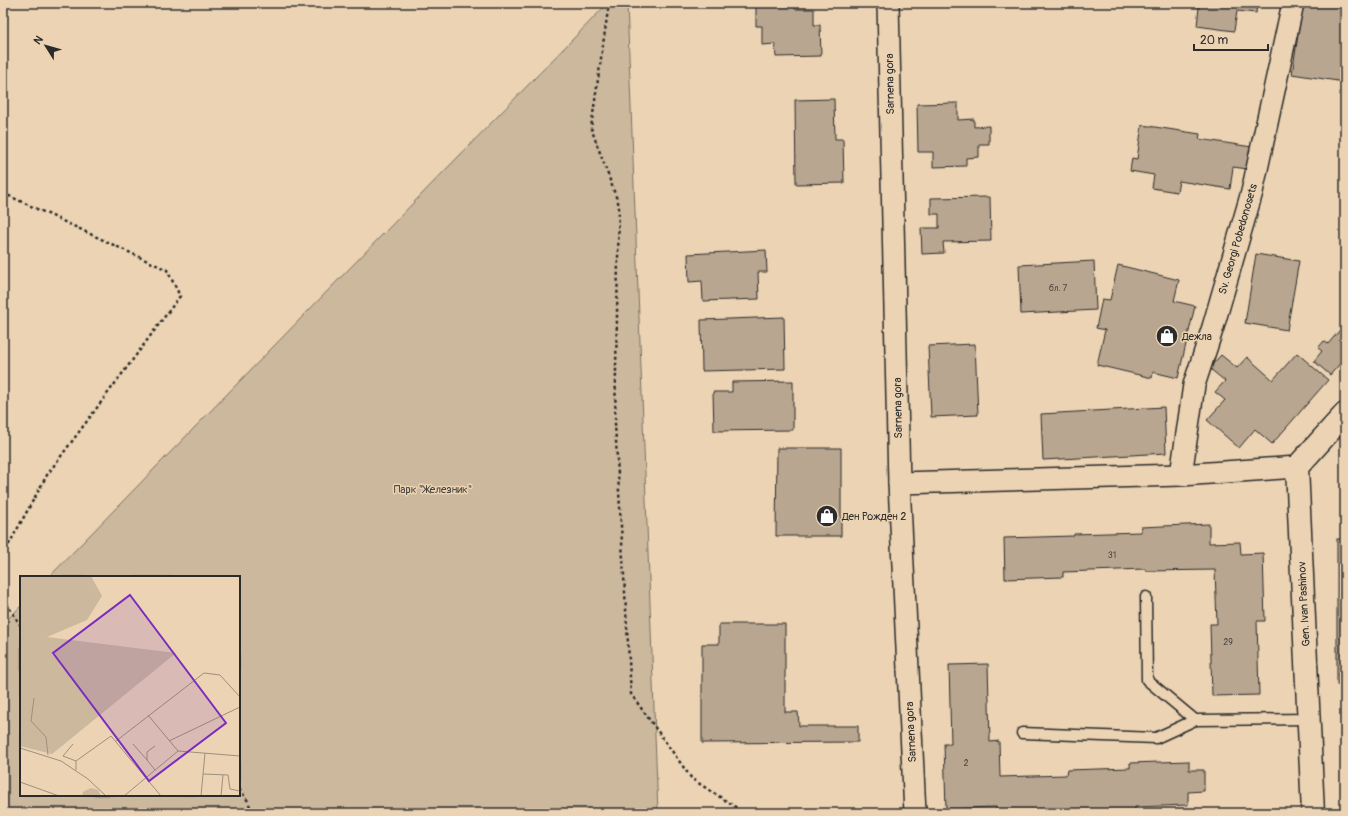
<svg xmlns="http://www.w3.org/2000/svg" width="1348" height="816" viewBox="0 0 1348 816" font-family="Pangolin,sans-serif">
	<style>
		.green { fill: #ccb89d; stroke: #7c7264 }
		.building { fill: #b9a690; stroke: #2b2b2b }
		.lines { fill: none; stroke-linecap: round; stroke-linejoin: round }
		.service-casing { stroke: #2b2b2b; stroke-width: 13 }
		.minor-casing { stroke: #2b2b2b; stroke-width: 24 }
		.tertiary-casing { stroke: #2b2b2b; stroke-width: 25 }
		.path { stroke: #2b2b2b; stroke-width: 2.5; stroke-dasharray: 3 3; stroke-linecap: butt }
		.service { stroke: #ebd3b3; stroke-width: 10 }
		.minor { stroke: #ebd3b3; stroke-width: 21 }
		.tertiary { stroke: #ebd3b3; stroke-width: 22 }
		.labels { text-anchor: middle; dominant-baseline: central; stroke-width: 3; stroke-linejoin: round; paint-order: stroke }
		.number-label { font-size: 9px; fill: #4e4a44 }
		.street-label { font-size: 11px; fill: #2b2b2b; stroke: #ebd3b3 }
		.poi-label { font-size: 11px; fill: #2b2b2b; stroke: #ebd3b3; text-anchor: start }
		.park-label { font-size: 11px; fill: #43403c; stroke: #ebd3b3 }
		.inset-road { fill: none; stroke: #9e907d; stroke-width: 1 }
		.view { fill: #7b2cbf; fill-opacity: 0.15; stroke: #7b2cbf; stroke-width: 2 }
		.inset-edge { fill: none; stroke: #2b2b2b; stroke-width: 2 }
	</style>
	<rect width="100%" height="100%" fill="#ebd3b3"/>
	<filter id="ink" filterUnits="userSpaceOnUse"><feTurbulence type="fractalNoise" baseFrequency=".025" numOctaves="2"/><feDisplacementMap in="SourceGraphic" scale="8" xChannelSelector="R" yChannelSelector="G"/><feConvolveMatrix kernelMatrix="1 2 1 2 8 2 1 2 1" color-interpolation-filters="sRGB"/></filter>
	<g filter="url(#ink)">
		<polygon class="green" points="608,3 627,3 658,813 3,813 3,624 21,606 21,795 239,795 239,577 49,577"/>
		<g class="building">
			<polygon points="756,3 795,3 795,9 814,9 814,25 820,25 821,56 776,57 775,44 762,45 762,26 756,26"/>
			<polygon points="1182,3 1257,3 1256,13 1237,11 1234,31 1197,26 1199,7 1182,5"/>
			<polygon points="1303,3 1345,3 1345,72 1344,82 1292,74"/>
			<polygon points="834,99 835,139 843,139 844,183 796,184 795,100"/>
			<polygon points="958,103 958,120 974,119 974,127 989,126 989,144 979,144 979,157 966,158 966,166 933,167 933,152 918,152 917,104"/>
			<polygon points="1142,125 1200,134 1199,139 1252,147 1248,169 1233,167 1230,189 1179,181 1177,192 1152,188 1154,175 1130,171 1132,158 1137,159"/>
			<polygon points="990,197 991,241 943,242 944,253 922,254 921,228 939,228 939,214 931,214 931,198"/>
			<polygon points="766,250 767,272 758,272 759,299 703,301 702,281 689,282 688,254"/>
			<polygon points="1256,254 1299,261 1287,330 1245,323"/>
			<polygon points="1094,261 1096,310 1021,314 1019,265"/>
			<polygon points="1118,265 1179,280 1174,301 1195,306 1178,378 1153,372 1152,378 1097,365 1105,330 1096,328 1102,299 1110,300"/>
			<polygon points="784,317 785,369 702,371 701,320"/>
			<polygon points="1345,324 1345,358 1330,375 1314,361 1322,351 1318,348 1324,341 1328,344"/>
			<polygon points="975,344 978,415 931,417 928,346"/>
			<polygon points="1297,353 1328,380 1272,444 1255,429 1239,448 1207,420 1225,400 1215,392 1225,381 1209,368 1221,355 1237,368 1247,357 1273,380"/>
			<polygon points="793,381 793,430 714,431 713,392 732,392 732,382"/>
			<polygon points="1164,407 1166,453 1043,460 1041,414"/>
			<polygon points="777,448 841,448 841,536 776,536"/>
			<polygon points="1209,524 1209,543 1240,542 1241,554 1263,553 1265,621 1257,621 1259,695 1212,696 1210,624 1217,624 1215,570 1146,571 1145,569 1063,572 1063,577 1005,579 1004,538 1074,536 1074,534 1141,532 1141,527"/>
			<rect x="1337" y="539" width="8" height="146"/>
			<polygon points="719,624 785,624 785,712 798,712 799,726 858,726 858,742 702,743 702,644 719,644"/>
			<polygon points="988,664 990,742 999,741 1000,777 1066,775 1067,770 1130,768 1130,763 1189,761 1189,770 1204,770 1204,791 1188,792 1188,805 1135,807 1135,812 996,813 996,807 946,809 944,744 951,744 949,665"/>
		</g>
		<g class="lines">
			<g class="service-casing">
				<g id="service">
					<polyline points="1146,597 1147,680 1195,720 1309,719"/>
					<polyline points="1022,733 1156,738 1195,720"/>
				</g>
			</g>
			<g class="minor-casing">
				<g id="minor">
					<polyline points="888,3 899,483 915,813"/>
					<polyline points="1181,475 1194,385 1213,327 1252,192 1293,3"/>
					<polyline points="899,483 1181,475 1297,467"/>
				</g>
			</g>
			<g class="tertiary-casing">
				<polyline id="tertiary" points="1313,813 1297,467 1345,414"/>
			</g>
			<g class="path">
				<polyline points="609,3 591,128 619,205 615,424 631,694 692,779 737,808 742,813"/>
				<polyline points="3,193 167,270 180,296 47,475 3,555"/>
				<polyline points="3,598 21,626"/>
				<polyline points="239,789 248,801 252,813"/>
			</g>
			<use href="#service" class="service"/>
			<use href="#minor" class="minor"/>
			<use href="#tertiary" class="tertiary"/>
		</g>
	</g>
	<defs>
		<g id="shop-disc" transform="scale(1.15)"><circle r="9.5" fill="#2b2b2b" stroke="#ebd3b3"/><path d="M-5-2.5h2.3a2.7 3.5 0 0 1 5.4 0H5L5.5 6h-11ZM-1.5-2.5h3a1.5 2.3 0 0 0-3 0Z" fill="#fff"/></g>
	</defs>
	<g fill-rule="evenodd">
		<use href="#shop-disc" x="1167" y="336"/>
		<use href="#shop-disc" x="827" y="516"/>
	</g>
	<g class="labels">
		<g class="number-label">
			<text x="1058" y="288">бл. 7</text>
			<text x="1112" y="555">31</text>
			<text x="1228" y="642">29</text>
			<text x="966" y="763">2</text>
		</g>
		<g class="street-label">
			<text transform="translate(890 84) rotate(-91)">Sarnena gora</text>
			<text transform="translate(1238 239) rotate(-74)">Sv. Georgi Pobedonosets</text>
			<text transform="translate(898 408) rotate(-91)">Sarnena gora</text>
			<text transform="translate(1304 604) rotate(-93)">Gen. Ivan Pashinov</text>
			<text transform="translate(911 732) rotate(-93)">Sarnena gora</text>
		</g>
		<g class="poi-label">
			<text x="1182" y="336">Дежла</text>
			<text x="842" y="516">Ден Рожден 2</text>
		</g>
		<g class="park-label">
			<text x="433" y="489">Парк "Железник"</text>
		</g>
	</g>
	<g transform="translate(20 576)">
		<rect width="220" height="220" fill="#ebd3b3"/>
		<path d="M0,0H71L82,20L67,44L27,61L156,77L32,178L0,170ZM71,212L78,214L81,220H62L63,216Z" fill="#ccb89d"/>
		<path class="inset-road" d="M14,122L11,145L26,161L28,179M128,139L158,175M96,165L184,97L200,99L220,121M149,165L220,131M113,168L127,184M135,170L127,176V184L135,194M0,172L41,185L68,203L86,220M43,180L56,185V194M43,180L53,168M56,185L91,160L141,220M183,198L208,199L210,213L220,215M0,206L39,220M104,220L158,175L220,180M181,220L185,177M201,220L203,199"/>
		<path class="view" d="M110,19L206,147L129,205L33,77Z"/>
		<rect width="220" height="220" class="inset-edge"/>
	</g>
	<rect width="1348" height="816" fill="none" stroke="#ebd3b3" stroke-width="16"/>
	<rect x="8" y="8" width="1332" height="800" fill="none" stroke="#2b2b2b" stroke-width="1.5" filter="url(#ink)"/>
	<g transform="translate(46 46) rotate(307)" stroke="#ebd3b3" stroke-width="3" paint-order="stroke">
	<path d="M0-3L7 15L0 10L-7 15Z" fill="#2b2b2b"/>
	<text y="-6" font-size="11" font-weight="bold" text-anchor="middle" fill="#2b2b2b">N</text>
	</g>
	<path d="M1194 44v6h74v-6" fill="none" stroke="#2b2b2b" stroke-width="2"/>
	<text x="1200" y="44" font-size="12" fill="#2b2b2b" stroke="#ebd3b3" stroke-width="3" paint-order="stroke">20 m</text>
</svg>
